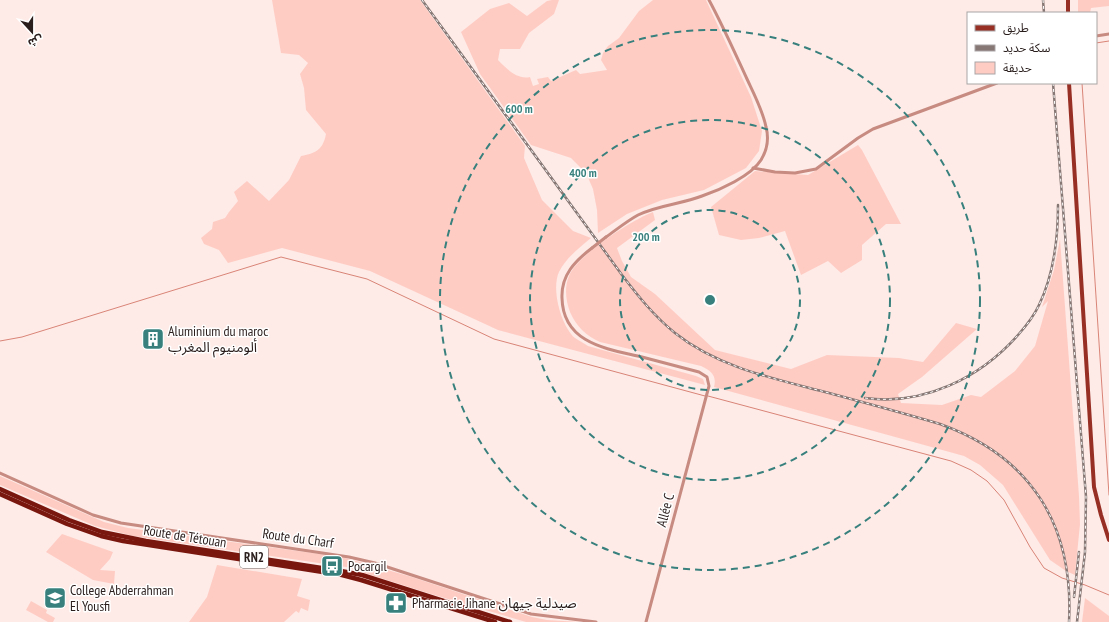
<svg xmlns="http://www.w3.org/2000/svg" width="1109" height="622" viewBox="0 0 1109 622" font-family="'PT Sans Narrow','Noto Sans Arabic',sans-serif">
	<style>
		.green { fill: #ffccc4 }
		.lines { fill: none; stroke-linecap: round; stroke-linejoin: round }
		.stream { stroke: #d98477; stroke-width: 1 }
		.minor { stroke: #c78b81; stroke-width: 3 }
		.major { stroke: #982f25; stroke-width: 4 }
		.highway { stroke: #79170f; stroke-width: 4.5 }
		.rail-casing { stroke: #867774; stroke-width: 2.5 }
		.rail { stroke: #fff; stroke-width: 1; stroke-dasharray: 3; stroke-linecap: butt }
		.minor-bridge { stroke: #c78b81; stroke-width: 3 }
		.ring { fill: none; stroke: #38807d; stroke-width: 2; stroke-dasharray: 7 5 }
		.labels { text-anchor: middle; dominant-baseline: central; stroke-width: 3; stroke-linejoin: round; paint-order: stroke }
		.shield { fill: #fff; stroke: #6a6261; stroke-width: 1 }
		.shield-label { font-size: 13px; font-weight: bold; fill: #2a1e1d }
		.poi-label { font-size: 14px; fill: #2a1e1d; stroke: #fff; text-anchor: start }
		.street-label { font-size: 14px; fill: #2a1e1d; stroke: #fff }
		.centre { fill: #38807d; stroke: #fff; stroke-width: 2 }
		.ring-label { font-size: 12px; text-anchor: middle; font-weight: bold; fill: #38807d; stroke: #fff; stroke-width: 3; stroke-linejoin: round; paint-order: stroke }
	</style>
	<rect width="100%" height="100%" fill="#feebe7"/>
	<g class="green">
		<path d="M272,0H420L525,146L524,158L542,200L573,231L591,238C579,248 566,258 559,272C551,289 561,326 575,338C579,341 584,343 588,346L696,376L703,379L705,385L498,330L370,271L282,248L228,263L219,250L204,244L201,238L212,229L213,222L225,218L229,212L238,201L234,192L247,181L269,201L289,180L301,156C317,153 323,149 326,134L306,110L304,88L300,74L308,63L299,55L281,53Z"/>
		<path d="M552,0H559L554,14L529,33L520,49H500L498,60C507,69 517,80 530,77L533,86L539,84L537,79L548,77L551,81L576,70L580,74L607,70L601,60L603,53L608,46L619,38L639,11L653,0H706L751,97L762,131L759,151L746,168L704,190L662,200L627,214L598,233L597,210L593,189L586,173L571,158L531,145L480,74L461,32L490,9L509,3L527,16L547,1Z"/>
		<polygon points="1078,0 1109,0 1109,6 1091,8 1090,13 1078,13"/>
		<polygon points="858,145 862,150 901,224 886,224 862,245 862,260 841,273 828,261 801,275 785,231 759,238 741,240 719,235 711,207 755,171 808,175"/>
		<path d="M653,212L655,220L617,248L622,261L631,277L655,294L715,350L791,369L827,355L899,358L923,362L956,323L977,329L922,377L898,394L901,403L942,405L971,395L981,397L1015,371L1035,346L1048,301L1042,307L1054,270L1060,239L1079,496L1080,524L1075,575L1066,571L1050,560L1003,485L980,465L964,456L714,387C717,375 711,371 701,366L600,342C586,336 576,326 570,312C566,302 564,287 569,276C577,255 632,220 653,212Z"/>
		<polygon points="0,476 104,522 128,528 342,557 412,577 532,617 547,620 580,622 526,622 431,594 346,567 133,536 95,526 0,485"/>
		<polygon points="62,534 113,552 110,559 100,570 115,571 114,584 93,580 46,552"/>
		<polygon points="217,565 302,579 297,596 310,600 308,611 301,608 299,613 296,611 284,622 189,622 207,597"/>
		<polygon points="1085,598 1109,616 1109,622 1082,622"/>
		<polygon points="31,601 47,610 46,613 55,618 53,622 48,622 26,610"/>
	</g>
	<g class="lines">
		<g class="stream">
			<polyline points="1096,43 1109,41"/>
			<polyline points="1082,83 1109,495"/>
			<polyline points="0,341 22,337 281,257 367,279 494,339 705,396"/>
			<polyline points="708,396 951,461 971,470 987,481 1004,500 1030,547 1044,568 1062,578 1085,585 1109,595"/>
		</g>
		<g class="minor">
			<polyline points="1096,36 1109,34"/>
			<polyline points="753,168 775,172 795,173 816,169 858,138 873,129 997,83"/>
			<path d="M606,237C616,230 627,221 638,215C658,205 682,204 702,196C720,190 751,176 761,160C767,150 769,138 766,127C763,111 754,94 747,79C735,53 723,26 709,0"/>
			<path d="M592,248C575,261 561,275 562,298C563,344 608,349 642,357C661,362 680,367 699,372L707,377L709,386L646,622"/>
			<polyline points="0,473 93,515 121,523 349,557 375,563 531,614 596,622"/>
		</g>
		<g class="major">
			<polyline points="1068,13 1068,0"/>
			<polyline points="1069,83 1094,487 1101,515 1109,540"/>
		</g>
		<g class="highway">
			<polyline points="0,489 69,520 102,532 146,541 341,571 362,575 510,622"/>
			<polyline points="0,494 67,524 101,536 123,541 342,575 361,580 495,622"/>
		</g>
		<g class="rail-casing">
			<g id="rail">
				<path d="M422,0L622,275C638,296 654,316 675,333C719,368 776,379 829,393C866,403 903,413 940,424C1032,457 1074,526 1069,622"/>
				<polyline points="1043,0 1044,13"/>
				<polyline points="1053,83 1086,497 1085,552 1077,622"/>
				<path d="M865,398C923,406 980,378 1018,335C1026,326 1034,316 1039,305C1054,274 1058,239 1058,205"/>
				<polyline points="1074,597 1079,552"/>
			</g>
		</g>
		<use href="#rail" class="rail"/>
		<polyline class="minor-bridge" points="592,248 606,237"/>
	</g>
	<g class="ring">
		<circle cx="710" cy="300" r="90"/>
		<circle cx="710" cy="300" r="180"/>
		<circle cx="710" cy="300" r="270"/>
	</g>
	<defs>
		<g id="building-square" transform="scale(1.15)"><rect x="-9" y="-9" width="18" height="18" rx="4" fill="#38807d" stroke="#fff"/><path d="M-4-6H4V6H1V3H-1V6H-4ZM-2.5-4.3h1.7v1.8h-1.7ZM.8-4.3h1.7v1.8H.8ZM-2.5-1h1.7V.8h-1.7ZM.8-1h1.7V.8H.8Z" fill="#fff"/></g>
		<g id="bus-square" transform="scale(1.15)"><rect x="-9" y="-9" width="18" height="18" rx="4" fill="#38807d" stroke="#fff"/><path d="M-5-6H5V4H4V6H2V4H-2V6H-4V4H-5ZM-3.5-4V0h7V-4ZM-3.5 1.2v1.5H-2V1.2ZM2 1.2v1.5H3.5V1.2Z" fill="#fff"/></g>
		<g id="school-square" transform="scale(1.15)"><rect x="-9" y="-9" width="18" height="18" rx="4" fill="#38807d" stroke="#fff"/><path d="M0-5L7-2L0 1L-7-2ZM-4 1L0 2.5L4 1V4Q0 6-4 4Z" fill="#fff"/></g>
		<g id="pharmacy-square" transform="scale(1.15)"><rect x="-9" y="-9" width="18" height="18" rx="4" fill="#38807d" stroke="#fff"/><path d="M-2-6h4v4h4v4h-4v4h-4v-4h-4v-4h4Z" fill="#fff"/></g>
	</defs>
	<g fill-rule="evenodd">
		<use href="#building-square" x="153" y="339"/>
		<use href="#bus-square" x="332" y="566"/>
		<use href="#school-square" x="55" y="598"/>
		<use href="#pharmacy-square" x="396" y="603"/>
	</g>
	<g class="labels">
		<rect class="shield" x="240" y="546" width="28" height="22" rx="3"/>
		<g class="shield-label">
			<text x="254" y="557">RN2</text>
		</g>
		<g class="poi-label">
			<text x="168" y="331">Aluminium du maroc<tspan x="168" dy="16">ألومنيوم المغرب</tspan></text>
			<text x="348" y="566">Pocargil</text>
			<text x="70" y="590">College Abderrahman<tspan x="70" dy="16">El Yousfi</tspan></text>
			<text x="412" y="603">Pharmacie Jihane صيدلية جيهان</text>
		</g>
		<g class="street-label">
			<text transform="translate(665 510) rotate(-75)">Allée C</text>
			<text transform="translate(185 536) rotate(9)">Route de Tétouan</text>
			<text transform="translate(298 538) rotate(8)">Route du Charf</text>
		</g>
	</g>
	<circle cx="710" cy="300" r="6" class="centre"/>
	<g class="ring-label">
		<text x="519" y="113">600 m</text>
		<text x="583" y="177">400 m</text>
		<text x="646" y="241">200 m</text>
	</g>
	<rect x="967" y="12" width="130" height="72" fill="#ffffff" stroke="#aaa5a5"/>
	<rect x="975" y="25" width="20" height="6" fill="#982f25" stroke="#aaa5a5"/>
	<text x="1003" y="32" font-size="12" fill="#2a1e1d">طريق</text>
	<rect x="975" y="45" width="20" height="6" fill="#867774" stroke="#aaa5a5"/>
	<text x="1003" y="52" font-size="12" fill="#2a1e1d">سكة حديد</text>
	<rect x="975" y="62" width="20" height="12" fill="#ffccc4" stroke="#aaa5a5"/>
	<text x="1003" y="72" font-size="12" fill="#2a1e1d">حديقة</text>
	<g transform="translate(32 32) rotate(159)" stroke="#ffffff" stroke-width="3" paint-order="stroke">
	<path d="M0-3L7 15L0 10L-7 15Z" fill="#2a1e1d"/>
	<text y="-6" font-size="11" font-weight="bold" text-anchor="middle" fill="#2a1e1d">ش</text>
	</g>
</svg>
